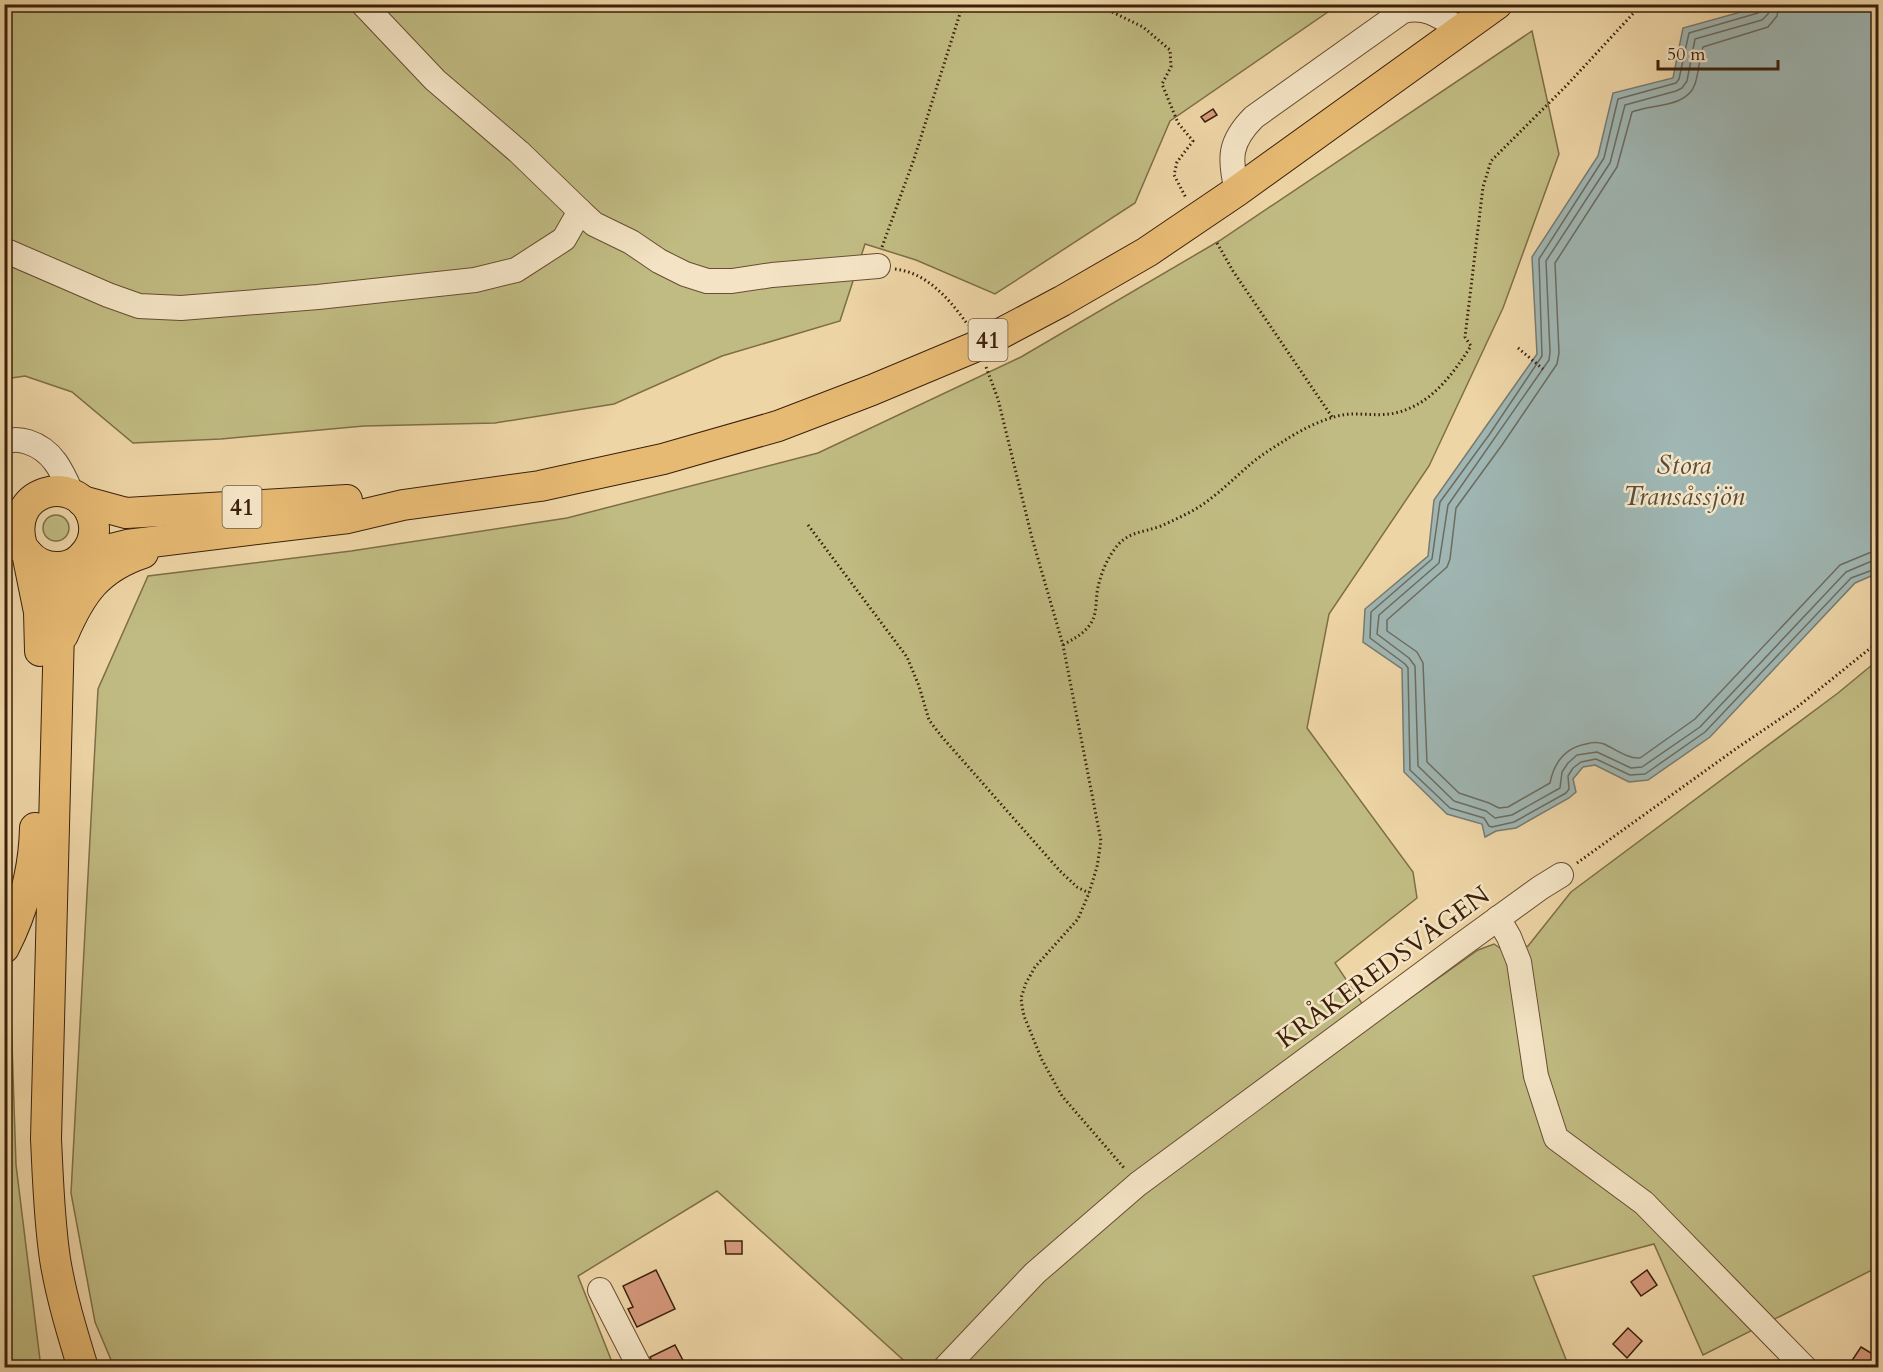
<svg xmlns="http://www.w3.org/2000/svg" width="1883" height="1372" viewBox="0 0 1883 1372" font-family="Cardo,serif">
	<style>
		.green { fill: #c0bb82; stroke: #7e6e46; stroke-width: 1.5 }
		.water { fill: #9fb6b3; stroke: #777a70; stroke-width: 1.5 }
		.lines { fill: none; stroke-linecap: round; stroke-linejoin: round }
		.shore { stroke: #6d6b5f; stroke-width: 1.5 }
		.building { fill: #d6997c; stroke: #3b200b; stroke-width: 1.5 }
		.minor-casing { stroke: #684d32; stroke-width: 26 }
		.major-casing { stroke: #3b200b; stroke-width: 32 }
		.path { stroke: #3b200b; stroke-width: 3; stroke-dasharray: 1.5 3; stroke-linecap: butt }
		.minor { stroke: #f4e4c5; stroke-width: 24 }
		.major { stroke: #e7ba73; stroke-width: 30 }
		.labels { text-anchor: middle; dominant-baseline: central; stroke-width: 5; stroke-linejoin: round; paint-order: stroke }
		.shield { fill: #f4e4c5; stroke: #725b43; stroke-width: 1.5 }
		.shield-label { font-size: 24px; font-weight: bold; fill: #3b200b }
		.street-label { font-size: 26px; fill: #3b200b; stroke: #f4e4c5 }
		.water-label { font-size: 27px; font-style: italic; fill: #594d3d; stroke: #f4e4c5 }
	</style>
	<rect width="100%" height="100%" fill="#eed5a6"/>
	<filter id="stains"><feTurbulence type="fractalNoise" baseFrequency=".00333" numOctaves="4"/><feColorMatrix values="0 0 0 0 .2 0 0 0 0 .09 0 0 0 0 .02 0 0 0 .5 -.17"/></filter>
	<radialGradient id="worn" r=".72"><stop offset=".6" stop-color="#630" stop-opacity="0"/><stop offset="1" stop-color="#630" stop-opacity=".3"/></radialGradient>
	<g class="green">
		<polygon points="4,5 1338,5 1170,121 1135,203 995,294 916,260 865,244 840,321 722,356 614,404 495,423 364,426 221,439 133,443 72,392 25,376 5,379"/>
		<polygon points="1532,31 1559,154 1503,308 1429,466 1329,614 1307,728 1413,872 1417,898 1335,963 1375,1023 1478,950 1494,944 1506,952 1528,946 1571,892 1838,693 1878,660 1878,1267 1703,1355 1654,1244 1533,1276 1569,1367 911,1367 717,1191 578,1276 614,1367 114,1367 95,1322 71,1193 98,689 148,576 351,551 567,518 818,453 1021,357 1219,241"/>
		<circle cx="56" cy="528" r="13"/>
		<polygon points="4,585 10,590 5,831 16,1165 41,1368 4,1367"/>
	</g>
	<polygon class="water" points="1766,5 1878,5 1878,573 1855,583 1710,737 1648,780 1629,782 1595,765 1583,767 1573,779 1576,792 1569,798 1516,828 1496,831 1485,837 1482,824 1447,814 1404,772 1402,669 1363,642 1365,609 1428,556 1434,500 1537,354 1532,257 1598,156 1613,93 1673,78 1683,28"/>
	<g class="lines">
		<g class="shore">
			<polyline points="1763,4 1762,10 1758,13 1689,33 1679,79 1676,83 1618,99 1604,158 1539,259 1542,356 1489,435 1440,502 1432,559 1371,612 1370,638 1405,664 1408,668 1410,770 1450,808 1484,818 1489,826 1492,827 1514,822 1566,793 1569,789 1568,776 1573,768 1581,762 1596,759 1630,775 1645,774 1705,732 1851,578 1878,568"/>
			<polyline points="1770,4 1768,14 1762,20 1695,39 1687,81 1682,88 1676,91 1625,105 1610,163 1546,261 1550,352 1549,360 1448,505 1439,563 1379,615 1377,634 1409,658 1415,666 1418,766 1454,801 1486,811 1495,818 1512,815 1560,788 1562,772 1568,763 1577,755 1597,752 1631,768 1642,767 1700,727 1846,572 1872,561 1878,560"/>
			<path d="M1779,4L1777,16L1768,27L1703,47C1699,59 1699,72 1695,84C1687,108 1651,104 1632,112L1617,167L1555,263L1559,353L1557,364L1502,445L1456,508L1450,559L1447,567L1387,620V631L1417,652L1423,663L1427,762L1459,793L1489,803L1499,808L1508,807L1550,783C1554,763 1564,748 1586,744C1592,742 1598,742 1604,744C1615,749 1628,759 1640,758L1695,719L1840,565L1869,553L1878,551"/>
		</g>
	</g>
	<g class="building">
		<polygon points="1213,109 1217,115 1205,122 1201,117"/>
		<polygon points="725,1241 742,1241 742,1254 726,1254"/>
		<polygon points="656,1270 675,1309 637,1327 628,1309 633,1307 623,1286"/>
		<polygon points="1647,1270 1657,1285 1641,1296 1631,1282"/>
		<polygon points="1628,1328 1642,1341 1627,1358 1613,1344"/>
		<polygon points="675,1345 687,1368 655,1368 650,1357"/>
		<polygon points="1861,1347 1876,1356 1869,1368 1847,1368"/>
	</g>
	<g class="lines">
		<g class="minor-casing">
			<g id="minor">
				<polyline points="363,4 435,80 519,152 580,211"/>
				<path d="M1237,191C1229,158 1229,142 1254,117L1403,11C1427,5 1441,17 1461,30"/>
				<polyline points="4,250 108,295 139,306 181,308 318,297 475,280 516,270 564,239 580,211 594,224 631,242 659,261 685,274 707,281 732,281 772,275 878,266"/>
				<path d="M4,442C13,439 19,439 28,442C53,450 62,471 72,494"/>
				<polyline points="1498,918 1509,937 1519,962 1536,1076 1556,1138 1644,1203 1805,1368"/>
				<polyline points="600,1290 640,1368"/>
				<polyline points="945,1368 1035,1273 1138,1184 1460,946 1540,888 1561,875"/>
			</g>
		</g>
		<g class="major-casing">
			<g id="major">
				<polyline points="82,501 126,513 347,500"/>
				<path d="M4,544C9,545 19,544 22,547C25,549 26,552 28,554C35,562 45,567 56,567C69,568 80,561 87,551C94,541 96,528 92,516C76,472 5,489 22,546"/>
				<polyline points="27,553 39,612 40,651"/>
				<polyline points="83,556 127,545 348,518 403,505 540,486 663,459 778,426 872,390 977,346 1062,301 1147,252 1237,191 1497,4"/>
				<path d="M70,565L64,576L60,591L46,1139C48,1179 49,1219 55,1259C61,1296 72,1332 83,1368"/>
				<path d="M63,635C81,593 98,568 143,553"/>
				<path d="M4,948C23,911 34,869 35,828"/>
			</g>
		</g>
		<g class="path">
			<polyline points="1096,4 1143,27 1170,50 1171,67 1162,84 1178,123 1193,141 1177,162 1174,175 1186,198"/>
			<polyline points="1217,243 1233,271 1332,417"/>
			<polyline points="882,247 914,159 963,4"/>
			<path d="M895,269C928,273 950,300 968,325"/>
			<polyline points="1518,348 1543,369"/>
			<polyline points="986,367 998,399 1032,538 1063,645 1101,841 1097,867 1089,893 1078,919 1035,967 1026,983 1021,998 1022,1006 1024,1016 1042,1060 1062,1096 1125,1169"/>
			<polyline points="808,525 907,657 919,686 929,720 942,737 1060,871 1077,887 1089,893"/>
			<path d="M1063,645C1073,639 1082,635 1089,626C1098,615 1095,601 1098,587C1101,574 1106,561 1114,550C1127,531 1142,533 1161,526C1172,521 1183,516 1194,510C1216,497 1234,478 1253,462C1264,453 1276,446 1287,439C1304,428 1334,413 1355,414C1369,414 1382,416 1395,413C1431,405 1452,375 1471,346L1465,337L1483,187L1491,161L1567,85L1642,4"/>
			<polyline points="1577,863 1737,748 1796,708 1878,642"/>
		</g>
		<use href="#minor" class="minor"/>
		<use href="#major" class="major"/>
	</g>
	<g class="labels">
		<g class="shield">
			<rect x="968.5" y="319" width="39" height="42" rx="4.5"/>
			<rect x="222.5" y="486" width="39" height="42" rx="4.5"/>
		</g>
		<g class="shield-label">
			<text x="988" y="340">41</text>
			<text x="242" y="507">41</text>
		</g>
		<g class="street-label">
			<text transform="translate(1383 967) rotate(-36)">KRÅKEREDSVÄGEN</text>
		</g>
		<g class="water-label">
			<text x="1684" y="465">Stora<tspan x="1684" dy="31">Transåssjön</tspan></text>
		</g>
	</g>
	<rect width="1883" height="1372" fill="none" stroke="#eed5a6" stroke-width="24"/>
	<rect x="6" y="6" width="1871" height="1360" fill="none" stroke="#3b200b" stroke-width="3"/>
	<rect x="12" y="12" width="1859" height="1348" fill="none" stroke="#3b200b" stroke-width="1.5"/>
	<path d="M1658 60v9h120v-9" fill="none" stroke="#3b200b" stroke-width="3"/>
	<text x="1667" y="60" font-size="18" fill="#3b200b" stroke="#f4e4c5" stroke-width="4.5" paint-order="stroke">50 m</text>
	<rect width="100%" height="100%" filter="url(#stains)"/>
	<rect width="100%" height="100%" fill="url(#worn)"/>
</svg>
